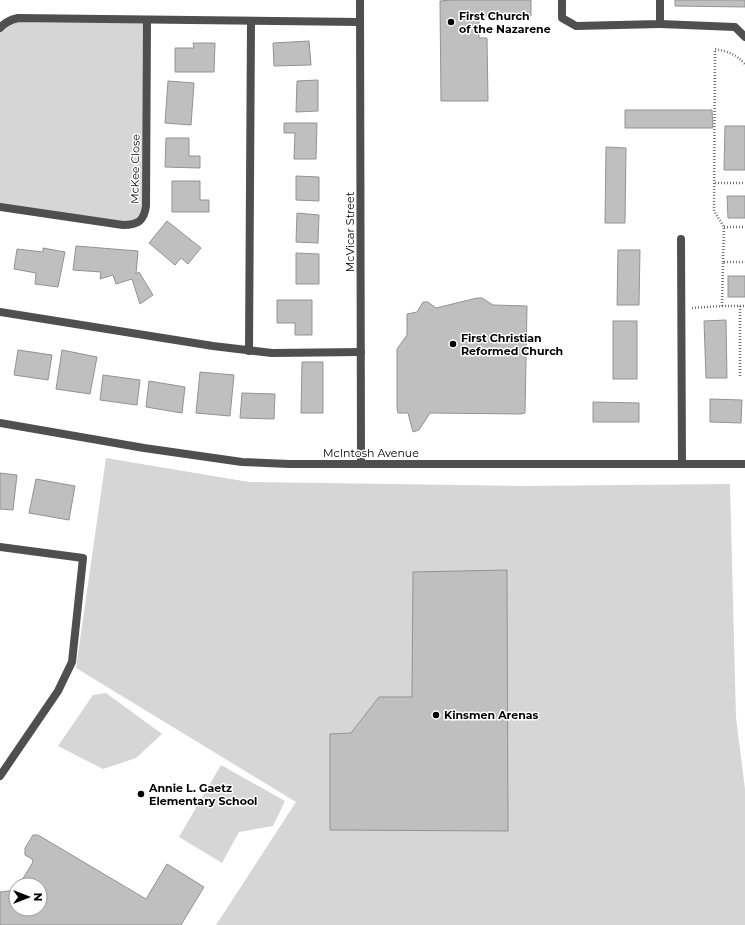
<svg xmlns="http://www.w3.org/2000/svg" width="745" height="925" viewBox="0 0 745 925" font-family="Montserrat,sans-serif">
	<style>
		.green { fill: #d6d6d6 }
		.building { fill: #bfbfbf; stroke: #939393 }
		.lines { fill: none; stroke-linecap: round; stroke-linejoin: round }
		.path { stroke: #717171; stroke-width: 2.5; stroke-dasharray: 1 2; stroke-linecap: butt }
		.lane { stroke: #4f4f4f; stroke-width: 8 }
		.street { stroke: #4f4f4f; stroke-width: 8 }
		.poi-dot { fill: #000; stroke: #fff; stroke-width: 1.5 }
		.labels { text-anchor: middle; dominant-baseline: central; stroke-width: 3; stroke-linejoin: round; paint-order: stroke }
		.poi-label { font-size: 11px; font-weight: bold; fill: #000; stroke: #fff; text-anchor: start }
		.street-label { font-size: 11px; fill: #000; stroke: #fff }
	</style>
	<rect width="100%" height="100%" fill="#fff"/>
	<g class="green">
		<polygon points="10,20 147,20 146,206 138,223 0,207 0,28"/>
		<polygon points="106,458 249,482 521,486 730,484 736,718 745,789 745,925 216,925 296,802 76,668"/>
		<polygon points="106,693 162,734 136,758 103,769 58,746 93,695"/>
		<polygon points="221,765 285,801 273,826 239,832 222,863 179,837"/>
	</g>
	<g class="building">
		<polygon points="451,0 531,0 531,16 479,16 479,38 487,38 488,101 441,101 440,1"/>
		<polygon points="675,0 745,0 745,7 675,6"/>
		<polygon points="309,41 311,65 274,66 273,43"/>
		<polygon points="193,43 215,43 214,72 175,72 175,48 194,48"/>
		<polygon points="318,80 318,111 296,112 297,81"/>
		<polygon points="168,81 194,83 191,125 165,123"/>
		<polygon points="625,110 712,110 713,128 625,128"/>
		<polygon points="284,123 317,123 316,159 294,159 295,133 284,133"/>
		<polygon points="725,126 745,126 745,170 724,170"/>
		<polygon points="166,138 189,138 189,156 200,156 200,168 165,167"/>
		<polygon points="606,147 626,148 625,223 605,223"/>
		<polygon points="296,176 319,177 319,201 296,200"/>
		<polygon points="172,181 200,181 200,200 209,200 209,212 172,212"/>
		<polygon points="727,196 745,196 745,218 728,218"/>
		<polygon points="297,213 319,215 318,243 296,242"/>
		<polygon points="167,221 201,248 188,264 181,258 175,265 149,243"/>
		<polygon points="76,246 138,251 136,274 139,272 153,295 140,304 132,279 116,284 113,275 100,279 101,272 73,270"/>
		<polygon points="43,248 65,252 58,287 35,284 36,273 14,269 17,249 43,252"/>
		<polygon points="618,250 640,250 639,305 617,305"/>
		<polygon points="296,253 319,254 319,284 296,284"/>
		<rect x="728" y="276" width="17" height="21"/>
		<polygon points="477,298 482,298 493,305 527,306 525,413 521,414 430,413 419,430 413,432 408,413 398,413 397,408 397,349 407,335 407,314 417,312 423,302 428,302 436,308"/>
		<polygon points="277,300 312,300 312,335 295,335 295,323 277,323"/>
		<polygon points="726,320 727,378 706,378 704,321"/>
		<rect x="613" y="321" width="24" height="58"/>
		<polygon points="18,350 52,355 48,380 14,375"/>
		<polygon points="62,350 97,357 90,394 56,389"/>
		<polygon points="302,362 323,362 323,413 301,413"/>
		<polygon points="200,372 234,375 230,416 196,413"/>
		<polygon points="103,375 140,380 137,405 100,400"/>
		<polygon points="149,381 185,387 182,413 146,407"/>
		<polygon points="242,393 275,394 274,419 240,418"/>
		<polygon points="710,399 742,400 741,423 710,422"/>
		<polygon points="593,402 639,403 639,422 593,422"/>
		<polygon points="0,473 17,475 13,510 0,509"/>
		<polygon points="36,479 75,486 69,520 29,513"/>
		<polygon points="507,570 508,831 330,830 330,734 351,733 379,697 412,697 413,572"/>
		<polygon points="33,835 38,835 146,899 167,864 204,887 181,925 0,925 0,892 16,890 16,909 40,909 40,885 19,885 33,862 32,859 25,855 25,848"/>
	</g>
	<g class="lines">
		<g class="path">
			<polyline points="715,183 745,183"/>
			<polyline points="724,227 745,227"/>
			<path d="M723,262L724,227L714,211L715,49C730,52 735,54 745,64"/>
			<polyline points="722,306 745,306"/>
			<polyline points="740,306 740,377"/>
			<polyline points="692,308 722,306 723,262 745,262"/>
		</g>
		<g class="lane">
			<polyline points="562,0 562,18 576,26 660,24 660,0"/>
			<polyline points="660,24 735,27 745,37"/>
			<polyline points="681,239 682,464"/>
			<polyline points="0,312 213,346 272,353 361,352"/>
			<polyline points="249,351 251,21"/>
			<polyline points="0,547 83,558 72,662 58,691 0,776"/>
		</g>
		<g class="street">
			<polyline points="360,0 361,464"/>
			<path d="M0,28C5,22 10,20 18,18L360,22"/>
			<path d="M0,207L123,225C138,225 144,221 146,206L147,20"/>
			<polyline points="0,423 144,448 242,462 289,464 745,464"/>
		</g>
	</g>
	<g class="poi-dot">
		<circle cx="451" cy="22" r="4"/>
		<circle cx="453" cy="344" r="4"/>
		<circle cx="436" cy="715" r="4"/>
		<circle cx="141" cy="794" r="4"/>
	</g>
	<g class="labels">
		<g class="poi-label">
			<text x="459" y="16">First Church<tspan x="459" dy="13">of the Nazarene</tspan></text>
			<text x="461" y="338">First Christian<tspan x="461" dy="13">Reformed Church</tspan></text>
			<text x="444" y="715">Kinsmen Arenas</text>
			<text x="149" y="788">Annie L. Gaetz<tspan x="149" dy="13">Elementary School</tspan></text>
		</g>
		<g class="street-label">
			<text transform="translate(135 169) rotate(-89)">McKee Close</text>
			<text transform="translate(350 232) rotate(-90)">McVicar Street</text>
			<text x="371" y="453">McIntosh Avenue</text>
		</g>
	</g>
	<g transform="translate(28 897) rotate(90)"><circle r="19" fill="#ffffff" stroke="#999999"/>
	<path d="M0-3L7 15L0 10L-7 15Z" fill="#000000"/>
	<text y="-6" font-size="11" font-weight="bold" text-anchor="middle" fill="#000000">N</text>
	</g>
</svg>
